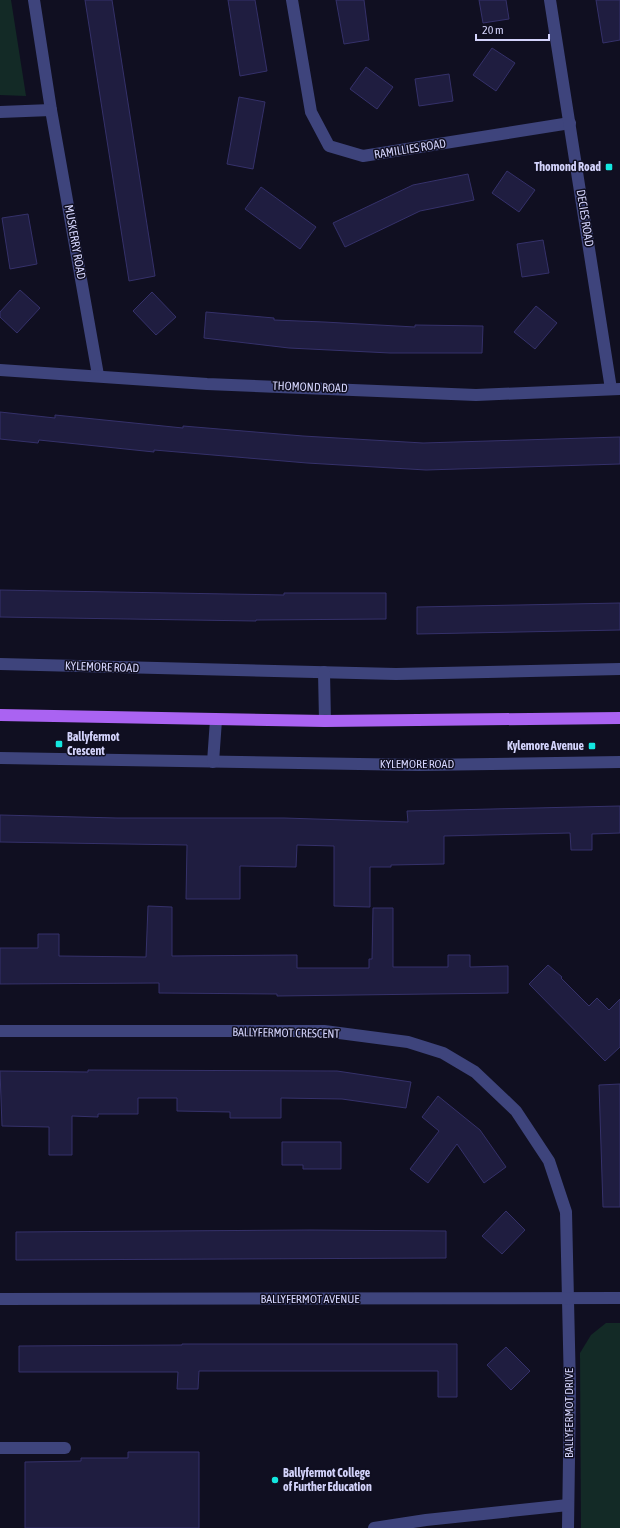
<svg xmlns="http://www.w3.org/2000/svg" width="620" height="1528" viewBox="0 0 620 1528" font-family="'Asap Condensed',sans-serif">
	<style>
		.green { fill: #132a26 }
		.building { fill: #1f1d40; stroke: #35316a }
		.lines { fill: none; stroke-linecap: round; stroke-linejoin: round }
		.minor { stroke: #3e447c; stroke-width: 12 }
		.major { stroke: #aa63f2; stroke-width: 12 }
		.poi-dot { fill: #13e7e0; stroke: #100f21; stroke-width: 1.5 }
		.labels { text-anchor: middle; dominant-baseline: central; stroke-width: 3; stroke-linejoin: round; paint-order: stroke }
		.street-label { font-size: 12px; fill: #d3d3fb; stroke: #100f21 }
		.poi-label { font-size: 12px; font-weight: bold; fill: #d3d3fb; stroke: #100f21; text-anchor: end }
	</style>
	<rect width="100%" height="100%" fill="#100f21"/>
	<g class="green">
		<polygon points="0,0 11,0 26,96 0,95"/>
		<polygon points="606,1323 620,1323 620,1528 581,1528 580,1353 591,1335"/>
	</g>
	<g class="building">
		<polygon points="85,0 112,0 155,276 129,281"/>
		<polygon points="228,0 255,0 267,71 240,76"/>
		<polygon points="336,0 364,0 369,40 344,44"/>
		<polygon points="479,0 506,0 509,19 483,23"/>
		<polygon points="596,0 620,0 620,40 603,43"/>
		<polygon points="492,48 515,63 496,91 473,75"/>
		<polygon points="366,67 393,87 377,109 350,89"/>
		<polygon points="449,74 453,101 419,106 415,79"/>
		<polygon points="239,97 265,102 253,169 227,164"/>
		<polygon points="507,171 535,190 519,212 492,193"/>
		<polygon points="468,174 474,200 420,211 345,247 333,223 413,185"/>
		<polygon points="261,187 316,227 300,249 245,209"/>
		<polygon points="28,214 37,264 10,269 2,218"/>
		<polygon points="543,240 549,273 522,277 517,244"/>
		<polygon points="20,290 40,308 17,333 0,317 0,312"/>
		<polygon points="152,292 176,317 156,335 133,311"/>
		<polygon points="536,306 557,323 535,349 514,332"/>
		<polygon points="206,312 274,318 274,320 324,322 415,327 415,325 483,326 482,353 390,353 289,348 204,338"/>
		<polygon points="0,412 55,418 55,415 183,428 183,426 303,436 423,443 620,437 620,464 426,470 307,463 154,450 154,452 39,440 38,443 0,439"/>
		<polygon points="0,590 284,595 284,593 386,593 386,619 256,620 256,621 0,617"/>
		<polygon points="620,603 620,630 417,634 417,607"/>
		<polygon points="620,806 620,833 592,834 592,850 571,850 570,833 444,836 444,864 391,865 391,867 370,867 370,907 334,906 334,846 297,845 296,867 240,866 240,899 186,899 187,845 0,842 0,815 117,818 284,818 408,822 407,811"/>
		<polygon points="148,906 172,907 172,956 297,955 297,968 369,968 369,959 372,959 373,908 393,908 393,967 448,967 448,955 470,955 470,967 508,966 508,993 277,996 277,994 159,993 159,983 0,984 0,948 38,948 38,934 59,934 59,956 146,957"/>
		<polygon points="548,965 562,977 561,978 589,1006 597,998 609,1010 620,999 620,1047 605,1061 529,984"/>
		<polygon points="88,1070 337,1071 411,1082 406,1108 342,1099 281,1098 281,1118 230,1118 230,1112 177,1111 177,1098 138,1098 138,1114 98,1114 98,1117 72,1116 72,1155 49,1155 49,1127 2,1126 0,1071 88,1072"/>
		<polygon points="620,1084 620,1207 603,1207 599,1085"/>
		<polygon points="438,1096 480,1130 506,1167 484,1183 457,1144 428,1183 410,1169 439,1131 422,1117"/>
		<polygon points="282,1142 341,1142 341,1169 303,1169 303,1165 282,1165"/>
		<polygon points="506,1211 525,1230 502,1254 482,1236"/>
		<polygon points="310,1230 446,1231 446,1258 16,1260 16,1232"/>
		<polygon points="182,1344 457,1344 457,1397 438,1397 438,1371 199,1371 198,1389 177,1389 178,1372 19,1372 19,1346 182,1345"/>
		<polygon points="506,1347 530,1371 511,1390 487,1365"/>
		<polygon points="128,1452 199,1452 199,1528 25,1528 25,1462 81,1461 81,1458 128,1458"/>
	</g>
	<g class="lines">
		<g class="minor">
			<polyline points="34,0 51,110 98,375"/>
			<polyline points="292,0 311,112 329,146 363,156 570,123"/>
			<polyline points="550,0 611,389"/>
			<polyline points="0,112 51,110"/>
			<polyline points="0,370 207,384 476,395 620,389"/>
			<polyline points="0,664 396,674 620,669"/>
			<polyline points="324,672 325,721"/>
			<polyline points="0,758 419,765 620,762"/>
			<polyline points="213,762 216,720"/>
			<polyline points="0,1031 324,1031 408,1042 443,1053 475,1072 516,1111 549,1161 566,1212 570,1388 568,1528"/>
			<polyline points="0,1299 620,1298"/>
			<polyline points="0,1448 65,1448"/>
			<polyline points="374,1528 426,1520 568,1505"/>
		</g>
		<polyline class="major" points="0,715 325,721 620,718"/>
	</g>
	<g class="poi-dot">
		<rect x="605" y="163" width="8" height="8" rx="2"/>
		<rect x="55" y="740" width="8" height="8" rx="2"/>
		<rect x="588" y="742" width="8" height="8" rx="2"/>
		<circle cx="275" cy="1480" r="4"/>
	</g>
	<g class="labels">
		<g class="street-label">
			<text transform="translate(410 149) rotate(-9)">RAMILLIES ROAD</text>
			<text transform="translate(585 218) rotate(81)">DECIES ROAD</text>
			<text transform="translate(75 242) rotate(80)">MUSKERRY ROAD</text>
			<text transform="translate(310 387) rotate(2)">THOMOND ROAD</text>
			<text transform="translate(102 667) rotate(2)">KYLEMORE ROAD</text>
			<text x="417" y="764">KYLEMORE ROAD</text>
			<text transform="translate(286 1033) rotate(1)">BALLYFERMOT CRESCENT</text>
			<text x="310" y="1299">BALLYFERMOT AVENUE</text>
			<text transform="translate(569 1413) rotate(-90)">BALLYFERMOT DRIVE</text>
		</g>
		<g class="poi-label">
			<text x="601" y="167">Thomond Road</text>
			<text x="67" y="737" text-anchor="start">Ballyfermot<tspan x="67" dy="14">Crescent</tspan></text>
			<text x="584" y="746">Kylemore Avenue</text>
			<text x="283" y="1473" text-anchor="start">Ballyfermot College<tspan x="283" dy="14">of Further Education</tspan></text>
		</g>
	</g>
	<path d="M476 34v6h73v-6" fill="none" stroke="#d3d3fb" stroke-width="2"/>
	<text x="482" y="34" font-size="12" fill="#d3d3fb" stroke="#100f21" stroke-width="3" paint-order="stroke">20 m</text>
</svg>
